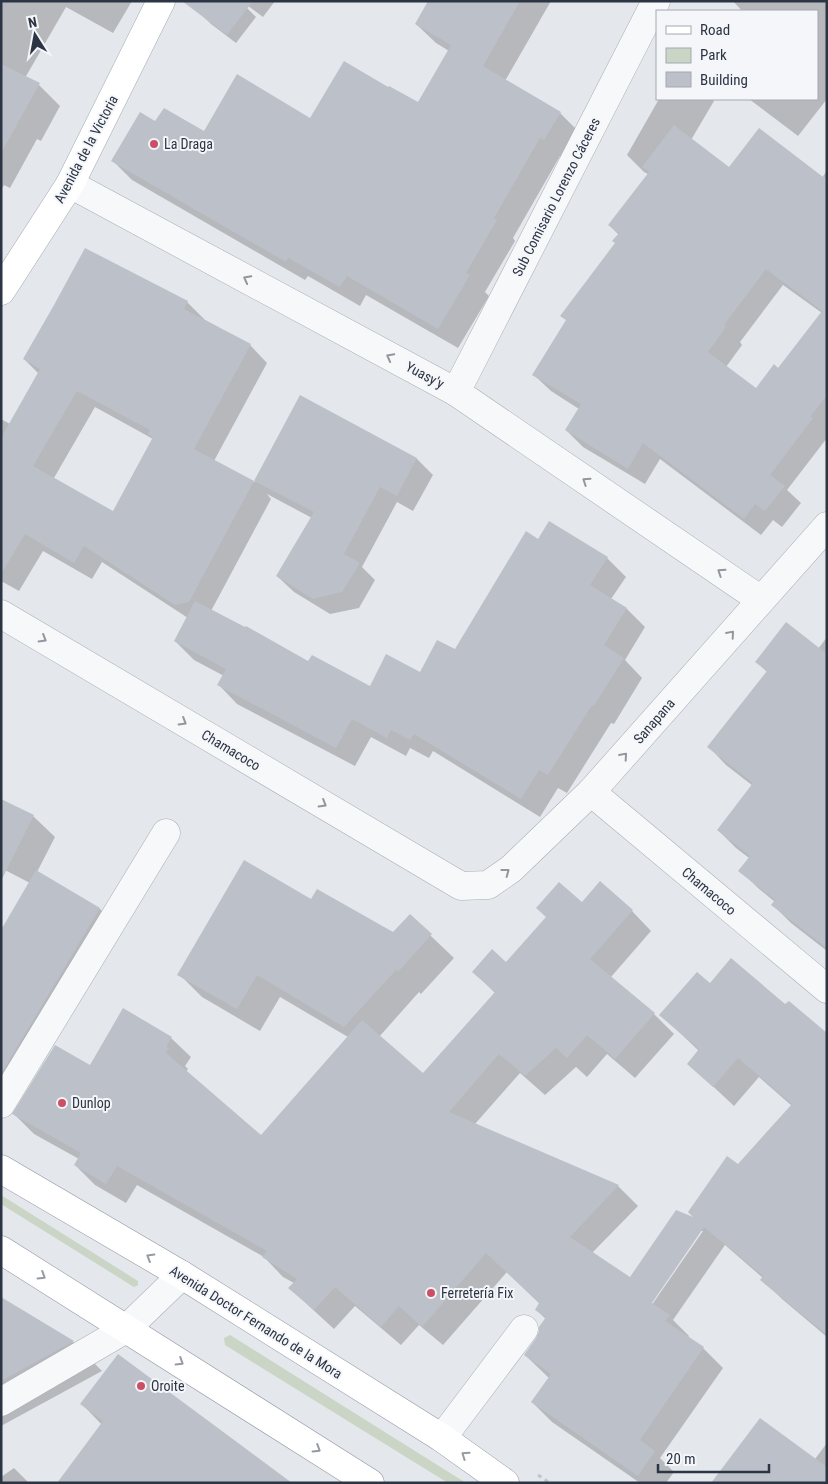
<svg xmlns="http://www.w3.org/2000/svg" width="828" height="1484" viewBox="0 0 828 1484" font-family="'Roboto Condensed',sans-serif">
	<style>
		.green { fill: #cad5c6 }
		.shadow { fill: #0003; fill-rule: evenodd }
		.building { fill: #bcc1c9; fill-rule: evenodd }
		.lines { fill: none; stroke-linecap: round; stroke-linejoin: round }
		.minor-casing { stroke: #a9aeb6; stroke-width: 29 }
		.major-casing { stroke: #a4acb7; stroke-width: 29 }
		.highway-casing { stroke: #8c95a2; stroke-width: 29 }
		.path { stroke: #c2c5cb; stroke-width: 3; stroke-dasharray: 4 4; stroke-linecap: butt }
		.minor { stroke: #f7f8fa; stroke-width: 28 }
		.major { stroke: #fff; stroke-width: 28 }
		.highway { stroke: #fff; stroke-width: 28 }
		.oneway { stroke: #92969f }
		.oneway2 { stroke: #969aa2 }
		.poi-dot { fill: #cb4f65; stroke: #f4f6f9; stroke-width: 2 }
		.labels { text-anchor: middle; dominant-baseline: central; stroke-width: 4; stroke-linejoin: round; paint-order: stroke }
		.poi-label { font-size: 14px; fill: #2c3544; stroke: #f4f6f9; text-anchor: start }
		.street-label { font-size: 14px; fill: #2c3544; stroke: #f4f6f9 }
	</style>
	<rect width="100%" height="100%" fill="#e4e7ec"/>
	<g class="green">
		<polygon points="1,1195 138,1281 138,1285 134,1287 1,1204"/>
		<polygon points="230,1335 466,1483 448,1483 225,1345 224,1338"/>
	</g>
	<g class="shadow">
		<polygon points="1,1 132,1 113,33 66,7 25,78 39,85 60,106 41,141 37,139 10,188 4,185 1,190"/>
		<polygon points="213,1 275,1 263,17 244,3 243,4 256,17 236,43 211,24 202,15"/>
		<polygon points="429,1 551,1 505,81 560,113 579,132 564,158 560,156 513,238 515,241 485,292 489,296 458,348 366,295 360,306 308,276 305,280 132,180 113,161 155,123 204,133 311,119 388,89 418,103 449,51 436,43 416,24"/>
		<polygon points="733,1 827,1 827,99 798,136 749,99 817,99 817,11 742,11"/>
		<path d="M659,99H712L714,101L691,140L729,169L822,178L827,170V438L787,490L801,503L782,527L773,520L761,535L660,459L645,484L583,447L566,430L579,409L551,391L534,375L616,243L619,235L609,225L648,174L644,172L627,155ZM783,285L822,313L778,369L756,390L726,367L742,345L740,342Z"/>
		<path d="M187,302L205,320L250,345L267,363L214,461L255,482L301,397L417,459L433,475L413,511L397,502L362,567L375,580L359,608L330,614L294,592L277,576L312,518L267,494L271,499L211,611L309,663L370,687L420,674L455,651L538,540L607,558L626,577L611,599L626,608L645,627L625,660L642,678L614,724L611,723L567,793L558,788L540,817L433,751L429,758L410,748L406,756L371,737L355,766L237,704L219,685L224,676L194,660L175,641L188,618L102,562L92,579L43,551L19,591L1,581V419L10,424L39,374L24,359ZM95,407L153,439L114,513L54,478Z"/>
		<polygon points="827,637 827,951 791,923 773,905 775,902 758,888 740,870 749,858 736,848 718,830 753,786 726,765 709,747 768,673 757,662 818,649"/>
		<polygon points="33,816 55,837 37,872 100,909 121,931 10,1115 1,1110 1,928 3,929 30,883 1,868"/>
		<path d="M311,901L393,934L410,916L454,958L421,994L419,992L379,1037L423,1075L495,993L474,972L506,964L582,903L632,911L651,931L611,977L654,1014L674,1034L635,1078L607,1054L587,1077L576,1067L545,1095L520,1073L475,1124L618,1186L638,1206L592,1253L630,1279L697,1220L739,1166L792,1106L759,1077L734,1106L688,1063L699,1051L661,1015L710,985L785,1006L827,1035V1337L782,1299L762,1279L763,1278L725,1245L673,1320L689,1336L687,1338L703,1348L723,1368L660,1458L674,1472L666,1483H640L552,1422L532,1402L549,1378L525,1355L538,1339L546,1319L536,1310L540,1304L507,1272L443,1345L419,1325L401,1345L355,1306L334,1329L310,1307L290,1288L294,1283L283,1277L264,1257L137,1185L126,1203L95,1185L75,1165L79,1159L34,1134L14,1114L90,1067L171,1038L191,1057L185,1066L188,1069L186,1072L261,1137L348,1037L280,997L260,1031L202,997L179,974ZM700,1231H703L649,1309L647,1308Z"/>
		<polygon points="1,1298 73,1342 102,1371 1,1426"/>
		<polygon points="82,1404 279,1475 102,1425"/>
		<polygon points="827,1443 827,1483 815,1459"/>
		<polygon points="14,1468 29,1483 1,1483 1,1477"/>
	</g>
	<g class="building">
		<polygon points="182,1 253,1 227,35"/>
		<polygon points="428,1 520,1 483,66 561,112 544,140 540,138 494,218 497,220 466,273 470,275 438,329 347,276 340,287 288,258 286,262 111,161 140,112 155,121 164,108 204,131 237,74 310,118 344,61 388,87 389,86 418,102 451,45 415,24"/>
		<polygon points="1,64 40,83 1,153"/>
		<path d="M674,125L729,167L759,128L827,180V395L810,417L813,418L770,475L785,486L765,511L755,504L744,519L643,443L628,469L565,430L581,404L532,375L566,320L560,316L615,243L612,241L619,233L608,225L649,172L642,167ZM766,269L822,311L778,368L774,364L756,388L708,352L726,327L724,325Z"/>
		<path d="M85,248L188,301L184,309L251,344L194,449L254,481L189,602L175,605L84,546L74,563L25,534L1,574V438L40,369L23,359L54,305ZM77,391L150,430L148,434L153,437L113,511L33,466Z"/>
		<polygon points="300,395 417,458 397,496 380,487 344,554 360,563 342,592 313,599 276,576 314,512 254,481"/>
		<polygon points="549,521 608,557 590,585 627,608 604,645 624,658 594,706 592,705 548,775 539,770 521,799 414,734 410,740 391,730 387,738 352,719 336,748 217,685 226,669 174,641 195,601 245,627 246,626 308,661 312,655 370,686 386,654 420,672 437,640 455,649 526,531 538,539"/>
		<polygon points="786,622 827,654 827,948 771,905 775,900 738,871 750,856 717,830 753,783 707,747 767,671 755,662"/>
		<polygon points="1,799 34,815 1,881"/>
		<polygon points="244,860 311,899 317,889 393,932 410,914 432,934 398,972 396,970 344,1027 257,975 237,1009 177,975"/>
		<polygon points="36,870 100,908 1,1074 1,930"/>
		<polygon points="600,881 633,910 590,959 655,1013 615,1059 587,1035 567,1058 556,1048 525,1076 499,1054 449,1112 619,1185 570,1237 630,1277 676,1210 693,1217 688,1212 727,1156 738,1164 792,1104 738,1058 713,1087 687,1064 699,1049 659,1015 697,972 710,983 731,958 785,1004 789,1001 827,1033 827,1335 760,1280 763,1276 704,1227 652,1303 670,1315 665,1321 704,1347 640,1440 655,1451 638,1476 531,1402 551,1374 524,1355 536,1338 539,1331 539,1327 546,1317 535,1310 539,1303 486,1253 422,1327 399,1306 381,1327 335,1287 314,1310 288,1288 297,1279 262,1257 267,1251 117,1166 106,1184 74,1165 81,1153 12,1114 55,1045 90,1065 123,1008 172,1037 166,1047 169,1048 166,1053 261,1135 362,1020 423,1073 495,992 472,972 492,949 506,962 546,917 536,908 559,882 582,902"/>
		<polygon points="1,1297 74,1341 1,1381"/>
		<polygon points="118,1354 292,1483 57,1483 103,1421 80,1404"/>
		<polygon points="760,1418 827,1467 827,1483 711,1483"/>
	</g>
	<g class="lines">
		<g class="minor-casing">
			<g id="minor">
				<polyline points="70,184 456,392 761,600"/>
				<polyline points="456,392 656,1"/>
				<polyline points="1,614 461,886 488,885 511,869 591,792 827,526"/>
				<polyline points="591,792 827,989"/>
				<polyline points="1,1104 166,833"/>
				<polyline points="1,1402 126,1329 182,1275"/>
				<polyline points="442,1438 524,1329"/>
			</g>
		</g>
		<g class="major-casing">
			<polyline id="major" points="1,291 70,184 161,1"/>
		</g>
		<g class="highway-casing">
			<g id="highway">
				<polyline points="1,1169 182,1275 442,1438 505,1483"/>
				<polyline points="1,1250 370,1483"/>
			</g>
		</g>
		<polyline class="path" points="538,1475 550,1483"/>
		<use href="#minor" class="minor"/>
		<use href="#major" class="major"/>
		<use href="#highway" class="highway"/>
	</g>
	<defs><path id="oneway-chevron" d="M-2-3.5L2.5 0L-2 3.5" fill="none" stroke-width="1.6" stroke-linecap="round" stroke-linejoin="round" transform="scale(1.25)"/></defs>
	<g class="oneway">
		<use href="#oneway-chevron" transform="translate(247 279) rotate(-152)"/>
		<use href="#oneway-chevron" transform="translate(390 357) rotate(-152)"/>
		<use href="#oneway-chevron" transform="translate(586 481) rotate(-146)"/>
		<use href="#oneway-chevron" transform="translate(721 572) rotate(-146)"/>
		<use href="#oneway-chevron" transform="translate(731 634) rotate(-49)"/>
		<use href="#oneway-chevron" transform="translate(43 639) rotate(31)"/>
		<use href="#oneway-chevron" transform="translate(183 722) rotate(31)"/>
		<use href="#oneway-chevron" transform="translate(624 756) rotate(-49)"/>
		<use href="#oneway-chevron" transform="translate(323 804) rotate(31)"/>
		<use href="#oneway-chevron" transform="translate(506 872) rotate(-37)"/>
	</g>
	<g class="oneway2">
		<use href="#oneway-chevron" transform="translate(150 1257) rotate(-149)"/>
		<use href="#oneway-chevron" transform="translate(42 1276) rotate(32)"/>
		<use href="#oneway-chevron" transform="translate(180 1362) rotate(32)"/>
		<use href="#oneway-chevron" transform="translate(317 1449) rotate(32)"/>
		<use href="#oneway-chevron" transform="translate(465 1455) rotate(-145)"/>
	</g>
	<g class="poi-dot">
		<circle cx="154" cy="144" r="5"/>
		<circle cx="62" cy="1103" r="5"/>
		<circle cx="431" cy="1293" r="5"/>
		<circle cx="141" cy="1386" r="5"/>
	</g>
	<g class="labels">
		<g class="poi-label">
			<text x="164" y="144">La Draga</text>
			<text x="72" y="1103">Dunlop</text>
			<text x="441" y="1293">Ferretería Fix</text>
			<text x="151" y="1386">Oroite</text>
		</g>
		<g class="street-label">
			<text transform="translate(86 149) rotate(-62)">Avenida de la Victoria</text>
			<text transform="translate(556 197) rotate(-63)">Sub Comisario Lorenzo Cáceres</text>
			<text transform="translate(425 375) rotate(28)">Yuasy'y</text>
			<text transform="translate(654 721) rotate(-49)">Sanapana</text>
			<text transform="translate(231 750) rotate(31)">Chamacoco</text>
			<text transform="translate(709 891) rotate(40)">Chamacoco</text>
			<text transform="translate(256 1322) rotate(32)">Avenida Doctor Fernando de la Mora</text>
		</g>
	</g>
	<rect width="828" height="1484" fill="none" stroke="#2c3544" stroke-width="5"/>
	<rect x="656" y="10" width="162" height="90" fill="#f4f6f9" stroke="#a4a9b1"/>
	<rect x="666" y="26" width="25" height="8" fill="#ffffff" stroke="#a4a9b1"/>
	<text x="700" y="35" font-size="15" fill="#2c3544">Road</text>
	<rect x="666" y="48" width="25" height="15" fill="#cad5c6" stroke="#a4a9b1"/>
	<text x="700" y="60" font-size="15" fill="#2c3544">Park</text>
	<rect x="666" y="72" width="25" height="15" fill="#bcc1c9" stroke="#a4a9b1"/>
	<text x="700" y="85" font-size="15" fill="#2c3544">Building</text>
	<g transform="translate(35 35) rotate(349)" stroke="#f4f6f9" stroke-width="4" paint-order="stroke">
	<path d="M0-4L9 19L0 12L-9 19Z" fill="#2c3544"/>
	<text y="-8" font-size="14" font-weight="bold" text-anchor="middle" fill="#2c3544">N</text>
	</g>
	<path d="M658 1464v8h111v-8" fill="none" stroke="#2c3544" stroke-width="2.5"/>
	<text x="666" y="1464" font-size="15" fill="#2c3544" stroke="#f4f6f9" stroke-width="4" paint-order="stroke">20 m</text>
</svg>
